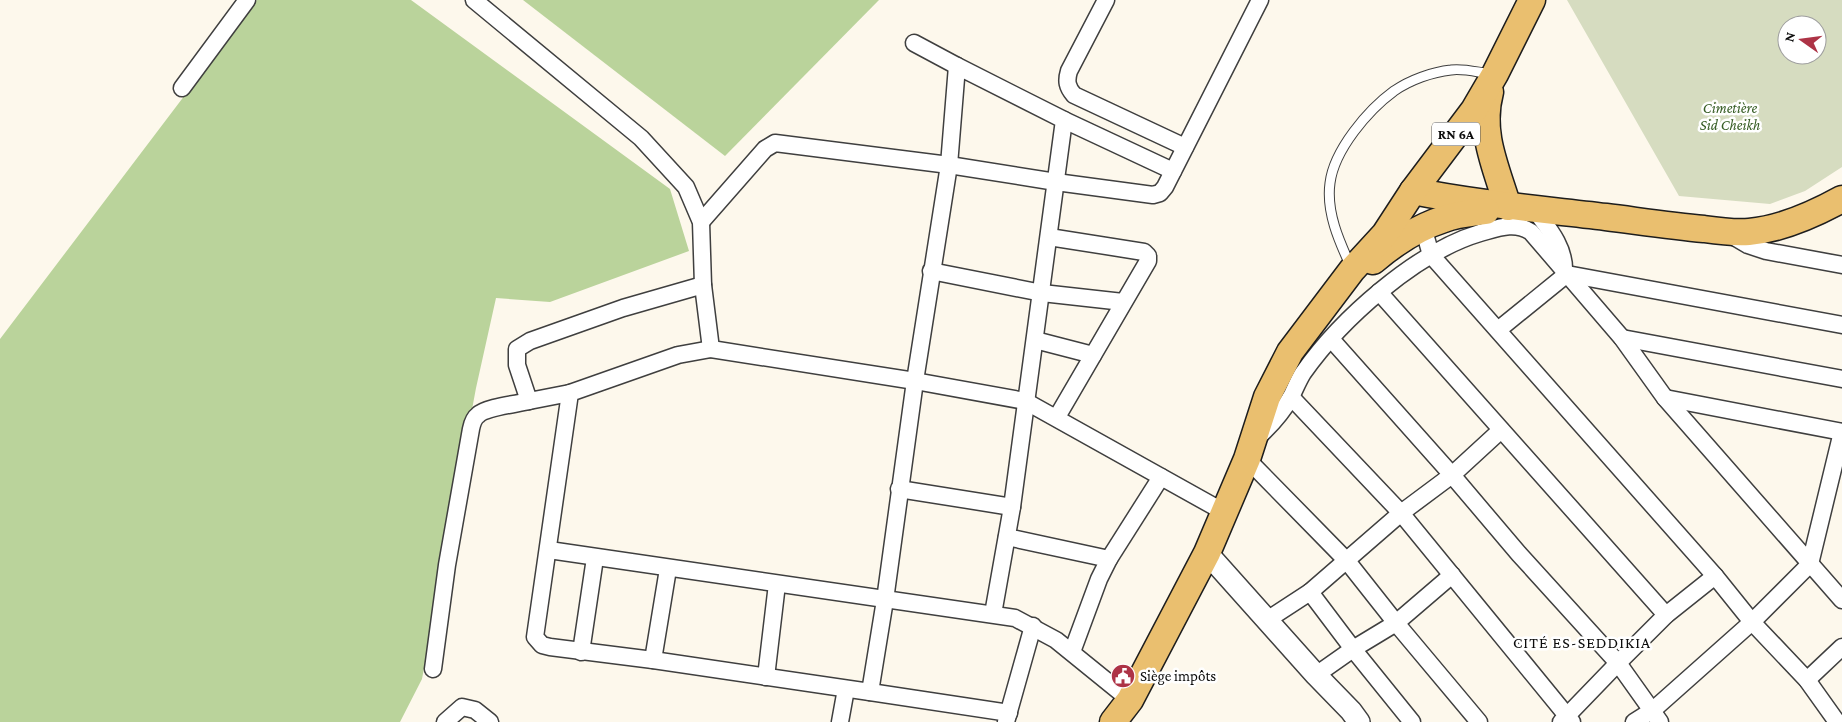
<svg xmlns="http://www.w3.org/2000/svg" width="1842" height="722" viewBox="0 0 1842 722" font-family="'Crimson Pro',serif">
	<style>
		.forest { fill: #bad39b }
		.cemetery { fill: #d6dcc0; fill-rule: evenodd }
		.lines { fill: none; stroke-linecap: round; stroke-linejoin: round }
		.service-casing { stroke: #3f3f3f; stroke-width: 11 }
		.minor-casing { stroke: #3f3f3f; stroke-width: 19 }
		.tertiary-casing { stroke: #3f3f3f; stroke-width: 24 }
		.primary-casing { stroke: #1d1d1d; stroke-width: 29 }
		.service { stroke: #fff; stroke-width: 9 }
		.minor { stroke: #fff; stroke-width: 16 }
		.tertiary { stroke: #fff; stroke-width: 21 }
		.primary { stroke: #eabf6f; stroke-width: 26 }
		.labels { text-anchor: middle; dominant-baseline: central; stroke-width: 5; stroke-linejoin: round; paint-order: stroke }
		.shield { fill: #fff; stroke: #555; stroke-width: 1 }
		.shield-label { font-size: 14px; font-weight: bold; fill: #0c0c0c }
		.park-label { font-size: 15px; font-style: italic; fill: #355c23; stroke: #fff }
		.poi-label { font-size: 15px; fill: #0c0c0c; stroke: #fff; text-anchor: start }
		.neighbourhood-label { font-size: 16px; letter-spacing: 1px; fill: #0c0c0c; stroke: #fff }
	</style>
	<rect width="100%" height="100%" fill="#fdf8ec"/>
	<g class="forest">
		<polygon points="257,0 411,0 670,189 689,251 550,302 496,298 476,388 422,679 400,722 0,722 0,339"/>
		<polygon points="523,0 879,0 725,156"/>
	</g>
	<path class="cemetery" d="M1567,0H1842V167L1805,191L1770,204L1679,196ZM1787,25H1817V55H1787Z"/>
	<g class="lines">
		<g class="service-casing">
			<path id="service" d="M1351,267C1339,241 1326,212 1330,183C1334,150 1368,110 1394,91C1410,80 1432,72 1451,70C1464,68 1480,73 1492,74"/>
		</g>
		<g class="minor-casing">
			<g id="minor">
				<polyline points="474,0 641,138 686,187 701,222 703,285 711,349 915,381 1025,401 1224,512"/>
				<path d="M1106,0L1069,71C1066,81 1067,87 1074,95L1185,147"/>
				<polyline points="914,43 957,66"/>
				<polyline points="182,88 247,0"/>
				<polyline points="1064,120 1173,171"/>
				<path d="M1535,210C1548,228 1564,246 1564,269"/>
				<polyline points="701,222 765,149 775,143 949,165 1056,182 1153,195 1160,193 1165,187 1260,0"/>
				<polyline points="1423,227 1431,255 1715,576 1752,622 1807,680 1837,722"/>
				<polyline points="1731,235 1748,245 1766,251 1842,265"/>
				<polyline points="1049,237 1144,252 1148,256 1148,261 1057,417"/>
				<polyline points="931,271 1042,293 1123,302"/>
				<polyline points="1379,292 1666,615"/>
				<polyline points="1498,330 1567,274 1842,325"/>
				<polyline points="1622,338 1842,379"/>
				<polyline points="1331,339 1452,475 1519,554 1618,663 1660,722"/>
				<polyline points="1035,340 1093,355"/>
				<polyline points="711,349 678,355 570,393 535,637 542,645 550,647 653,660 870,692 885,600 915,381 949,165 957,66 1064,120 1012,507 993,614"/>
				<polyline points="570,393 529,401 517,365 517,349 530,341 623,308 703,285"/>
				<polyline points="1291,397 1401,513 1572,722"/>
				<polyline points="1665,398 1842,432"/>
				<path d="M1257,438C1270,426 1282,413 1291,397C1295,389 1298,381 1303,373C1341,319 1416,252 1480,233C1498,228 1515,221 1531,232L1622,338L1665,398L1842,600"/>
				<polyline points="1247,459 1347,561 1396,623 1479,722"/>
				<polyline points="899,489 1012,507"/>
				<polyline points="1007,537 1109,559 1099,579 1072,652"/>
				<polyline points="549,550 1015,618 1056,640 1130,700"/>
				<polyline points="1109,559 1161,477"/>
				<polyline points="1310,592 1401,513 1452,475 1501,430"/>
				<polyline points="1267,620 1310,592 1353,649 1412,722"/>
				<polyline points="581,652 595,558"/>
				<polyline points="653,660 668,569"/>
				<path d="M433,669L447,565L471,429C472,424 474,418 478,415C486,407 517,404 529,401"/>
				<polyline points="1316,675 1353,649 1396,623 1452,575"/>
				<polyline points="766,677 777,584"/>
				<polyline points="1807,680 1842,647"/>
				<polyline points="870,692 1009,713"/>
				<polyline points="445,722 462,707 475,710 490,722"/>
				<polyline points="840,722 846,689"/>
				<polyline points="1006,722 1033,626"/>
				<polyline points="1561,722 1618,663 1666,615 1715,576"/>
				<polyline points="1634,722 1653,710 1752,622 1810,564 1842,432"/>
			</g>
		</g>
		<g class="tertiary-casing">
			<polyline id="tertiary" points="1207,553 1316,675 1351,711 1359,722"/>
		</g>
		<g class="primary-casing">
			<g id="primary">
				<path d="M1490,92C1479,133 1496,167 1508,207"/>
				<path d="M1413,191C1477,204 1541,209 1606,217C1638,221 1671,226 1704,229C1718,231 1735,233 1749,232C1782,229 1813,215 1842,199"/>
				<path d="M1373,261C1393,244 1419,227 1444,219C1457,214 1472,213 1486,211"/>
				<polyline points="1113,722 1130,700 1207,553 1247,459 1267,397 1290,352 1352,270 1385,234 1413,191 1474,110 1495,74 1532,0"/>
			</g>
		</g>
		<use href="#service" class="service"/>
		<use href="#minor" class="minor"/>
		<use href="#tertiary" class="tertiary"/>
		<use href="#primary" class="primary"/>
	</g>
	<defs>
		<g id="civic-disc" transform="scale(1.25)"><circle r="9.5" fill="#ad3346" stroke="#fff"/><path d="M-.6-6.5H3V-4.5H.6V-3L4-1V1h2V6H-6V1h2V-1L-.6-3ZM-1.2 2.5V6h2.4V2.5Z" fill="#fff"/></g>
	</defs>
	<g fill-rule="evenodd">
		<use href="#civic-disc" x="1123" y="676"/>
	</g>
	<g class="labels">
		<rect class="shield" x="1432" y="122.5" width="48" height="23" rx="4"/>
		<g class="shield-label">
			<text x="1456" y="134">RN 6A</text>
		</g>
		<g class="park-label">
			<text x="1730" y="108">Cimetière<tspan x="1730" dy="17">Sid Cheikh</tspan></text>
		</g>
		<g class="poi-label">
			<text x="1140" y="676">Siège impôts</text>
		</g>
		<g class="neighbourhood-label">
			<text x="1582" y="642">CITÉ ES-SEDDIKIA</text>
		</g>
	</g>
	<g transform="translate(1802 40) rotate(284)"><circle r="24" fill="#ffffff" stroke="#9e9e9e"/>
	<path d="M0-4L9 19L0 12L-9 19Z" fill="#ad3346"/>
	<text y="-8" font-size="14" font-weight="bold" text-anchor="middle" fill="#0c0c0c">N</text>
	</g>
</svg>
